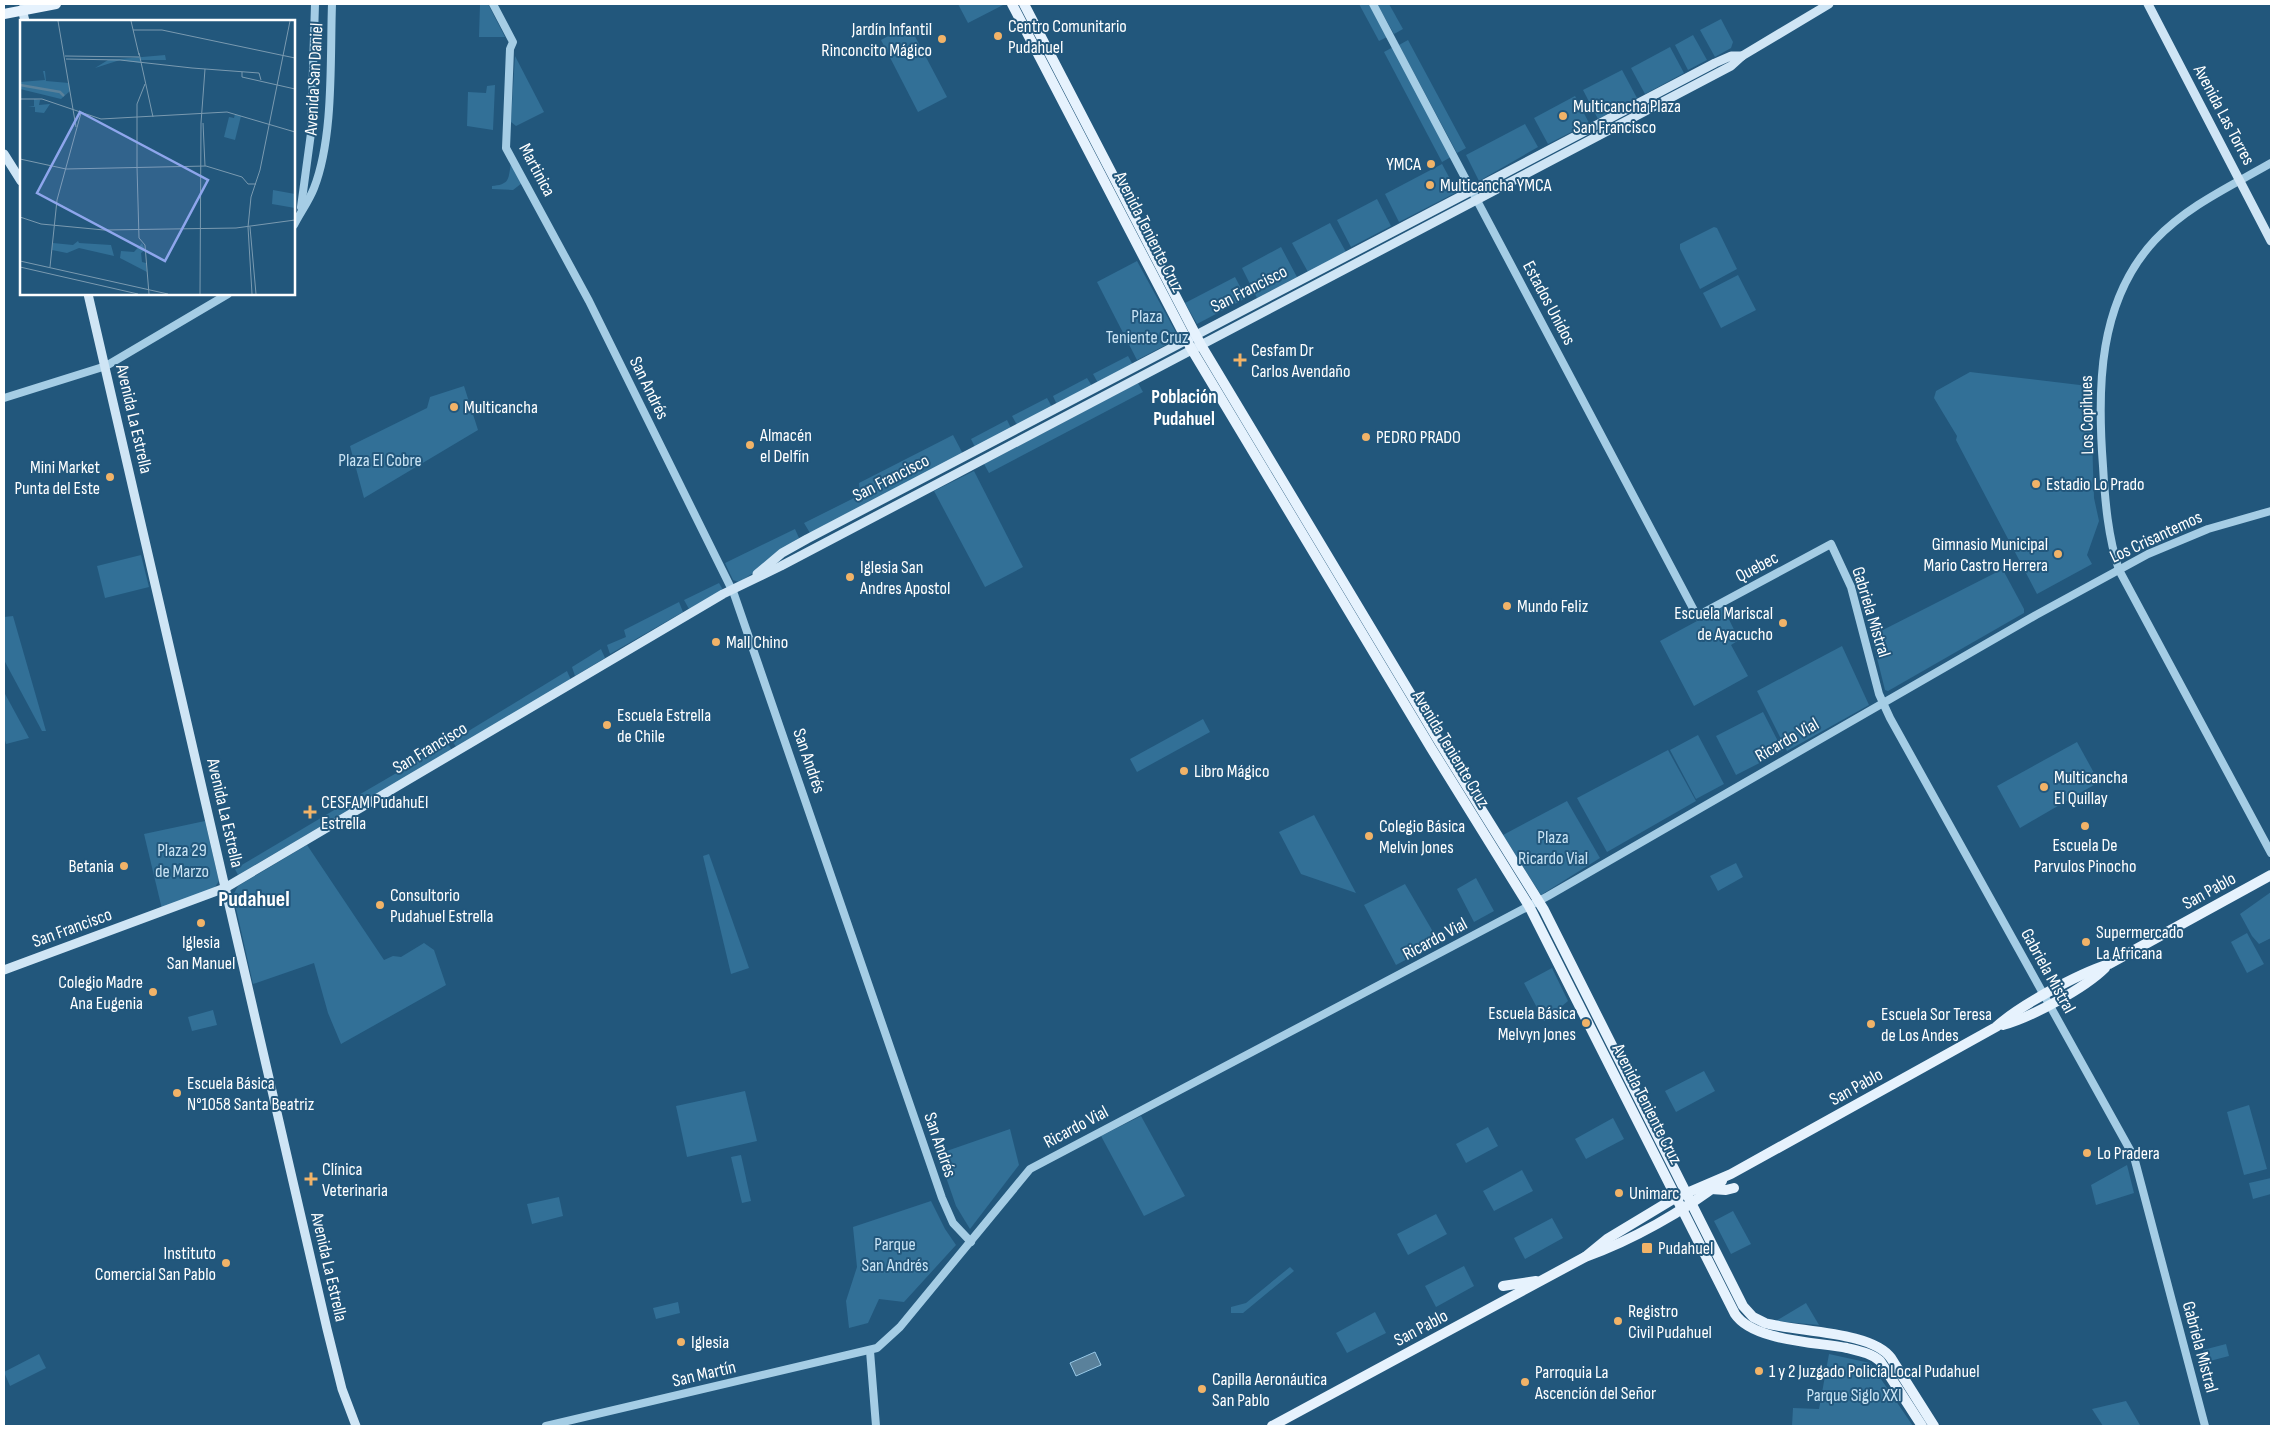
<svg xmlns="http://www.w3.org/2000/svg" width="2275" height="1430" viewBox="0 0 2275 1430" font-family="'Sofia Sans Condensed',sans-serif">
	<style>
		.green { fill: #327097 }
		.water { fill: #5a819b; stroke: #99c9e7 }
		.lines { fill: none; stroke-linecap: round; stroke-linejoin: round }
		.tertiary { stroke: #a5cde5; stroke-width: 8 }
		.secondary { stroke: #cfe5f5; stroke-width: 9 }
		.primary { stroke: #e6f2fd; stroke-width: 10 }
		.poi-dot { fill: #f1b368; stroke: #22577c; stroke-width: 2 }
		.labels { text-anchor: middle; dominant-baseline: central; stroke-width: 4; stroke-linejoin: round; paint-order: stroke }
		.poi-label { font-size: 18px; fill: #fff; stroke: #22577c; text-anchor: start }
		.street-label { font-size: 18px; fill: #fff; stroke: #22577c }
		.park-label { font-size: 18px; fill: #c8e3f4; stroke: #22577c }
		.neighbourhood-label { font-size: 19px; font-weight: bold; fill: #fff; stroke: #22577c }
		.district-label { font-size: 22px; font-weight: bold; fill: #fff; stroke: #22577c }
		.inset-river { fill: none; stroke: #5a819b; stroke-width: 2.5 }
		.inset-road { fill: none; stroke: #7a9ab0; stroke-width: 1 }
		.view { fill: #8ea6ec; fill-opacity: 0.15; stroke: #8ea6ec; stroke-width: 2.5 }
		.inset-edge { fill: none; stroke: #fff; stroke-width: 2.5 }
	</style>
	<rect width="100%" height="100%" fill="#22577c"/>
	<g class="green">
		<polygon points="480,4 488,4 505,37 479,37"/>
		<polygon points="958,4 1005,4 968,23"/>
		<polygon points="1359,4 1369,4 1387,37 1379,41"/>
		<polygon points="1377,4 1389,4 1403,29 1394,34"/>
		<polygon points="1721,19 1733,42 1731,48 1715,57 1700,30"/>
		<polygon points="909,25 947,97 918,112 881,40"/>
		<polygon points="1693,35 1707,60 1688,70 1675,45"/>
		<polygon points="1408,40 1466,148 1457,153 1399,45"/>
		<polygon points="1393,47 1451,157 1442,162 1384,52"/>
		<polygon points="1670,47 1684,73 1645,94 1631,68"/>
		<polygon points="515,56 544,112 516,126 511,122"/>
		<polygon points="1622,70 1637,98 1598,119 1583,90"/>
		<polygon points="495,85 493,130 467,126 468,92 486,93 487,86"/>
		<polygon points="1575,96 1589,123 1548,144 1534,118"/>
		<polygon points="1525,124 1538,147 1479,181 1466,155"/>
		<path d="M511,163L522,183L513,190L492,189V186C510,184 508,180 511,163Z"/>
		<polygon points="1442,164 1457,192 1399,222 1385,194"/>
		<polygon points="1377,199 1391,226 1351,247 1337,220"/>
		<polygon points="1330,223 1346,252 1308,272 1292,243"/>
		<polygon points="1714,227 1717,228 1737,269 1700,289 1680,249 1680,244"/>
		<polygon points="1281,247 1297,277 1257,298 1242,268"/>
		<polygon points="1137,261 1179,338 1137,360 1097,282"/>
		<polygon points="1738,275 1756,310 1721,328 1703,293"/>
		<polygon points="1235,277 1246,298 1197,324 1185,303"/>
		<polygon points="1128,356 1133,365 1098,383 1093,374"/>
		<polygon points="1970,372 2088,386 2091,390 2093,470 2094,498 2099,521 2087,555 2092,564 2037,594 1956,440 1957,436 1934,398 1936,391"/>
		<polygon points="1087,378 1092,386 1057,405 1053,396"/>
		<polygon points="1138,383 1143,392 989,473 984,464"/>
		<polygon points="464,386 478,430 364,498 350,446 427,408 430,397"/>
		<polygon points="1047,398 1052,407 1017,425 1012,416"/>
		<polygon points="1007,420 1011,428 975,447 971,439"/>
		<polygon points="953,435 963,454 810,533 804,523 860,495 859,483"/>
		<polygon points="974,471 1023,567 985,587 934,491"/>
		<path d="M795,529L799,538C777,551 761,570 739,582L733,580L725,563Z"/>
		<polygon points="141,555 149,587 105,598 97,566"/>
		<polygon points="2001,570 2003,570 2024,609 2024,613 1888,691 1885,690 1872,638 1873,635"/>
		<polygon points="719,583 723,590 689,609 684,600"/>
		<polygon points="679,602 683,612 610,654 607,645 626,637 624,630"/>
		<polygon points="1723,607 1739,640 1731,645 1748,676 1694,706 1660,641"/>
		<polygon points="13,616 46,731 42,731 4,660 4,617"/>
		<polygon points="1842,646 1869,705 1787,751 1757,691"/>
		<polygon points="601,649 605,658 575,676 572,667"/>
		<polygon points="567,671 571,680 457,748 452,741"/>
		<polygon points="4,692 29,738 6,744 4,737"/>
		<polygon points="1763,712 1783,751 1736,775 1716,736"/>
		<polygon points="1203,719 1210,732 1137,772 1130,759"/>
		<polygon points="1698,735 1724,784 1696,799 1670,750"/>
		<polygon points="2077,742 2099,782 2020,828 1997,786"/>
		<polygon points="448,743 452,751 362,805 357,796"/>
		<polygon points="1668,750 1696,801 1607,852 1577,798"/>
		<polygon points="351,800 354,807 238,875 235,869"/>
		<polygon points="1567,801 1600,858 1541,895 1503,835"/>
		<polygon points="1314,815 1356,893 1301,874 1279,832"/>
		<polygon points="205,821 219,881 213,890 162,909 144,834"/>
		<polygon points="307,845 384,960 393,956 401,957 424,943 434,950 446,985 341,1044 328,1013 314,963 253,984 233,895 238,886"/>
		<polygon points="709,854 749,968 731,974 703,856"/>
		<polygon points="1736,863 1743,877 1718,891 1710,876"/>
		<polygon points="1476,878 1494,911 1474,922 1457,889"/>
		<polygon points="1405,884 1439,942 1396,965 1364,905"/>
		<polygon points="2271,892 2271,938 2259,944 2252,936 2240,914"/>
		<polygon points="2247,933 2264,964 2247,973 2231,942"/>
		<polygon points="1552,968 1568,1001 1544,1021 1524,983"/>
		<polygon points="213,1010 217,1025 192,1031 188,1017"/>
		<polygon points="1704,1071 1715,1091 1676,1112 1665,1091"/>
		<polygon points="745,1091 757,1141 687,1157 676,1106"/>
		<polygon points="2249,1105 2267,1169 2244,1175 2227,1112"/>
		<polygon points="1141,1116 1185,1196 1144,1216 1101,1136"/>
		<polygon points="1613,1118 1624,1139 1586,1159 1575,1139"/>
		<polygon points="1488,1127 1498,1146 1466,1163 1456,1144"/>
		<polygon points="1010,1129 1019,1165 970,1229 956,1206 938,1154"/>
		<polygon points="741,1155 751,1201 742,1203 731,1157"/>
		<polygon points="2127,1165 2134,1193 2096,1205 2091,1185"/>
		<polygon points="1522,1170 1533,1191 1494,1211 1483,1191"/>
		<polygon points="2271,1178 2271,1194 2253,1199 2249,1183"/>
		<polygon points="559,1197 563,1216 532,1224 527,1204"/>
		<polygon points="931,1201 945,1229 956,1245 904,1302 879,1299 868,1323 849,1328 846,1301 857,1267 853,1227"/>
		<polygon points="1733,1211 1751,1244 1731,1254 1714,1221"/>
		<polygon points="1436,1214 1447,1234 1408,1255 1397,1234"/>
		<polygon points="1552,1218 1563,1238 1525,1259 1514,1238"/>
		<polygon points="1464,1266 1474,1286 1436,1307 1425,1286"/>
		<polygon points="1290,1267 1294,1271 1243,1313 1231,1313 1231,1307 1246,1303"/>
		<polygon points="678,1302 680,1313 656,1319 653,1308"/>
		<polygon points="1806,1303 1819,1325 1776,1321"/>
		<polygon points="1375,1312 1386,1333 1347,1353 1336,1333"/>
		<polygon points="2226,1344 2229,1356 2206,1362 2203,1350"/>
		<polygon points="39,1354 46,1368 10,1386 4,1372"/>
		<polygon points="1829,1354 1870,1363 1913,1426 1792,1426 1793,1408 1819,1409"/>
		<polygon points="2126,1401 2140,1425 2138,1426 2103,1426 2092,1409"/>
	</g>
	<polygon class="water" points="1095,1352 1101,1365 1076,1376 1070,1363"/>
	<g class="lines">
		<g class="tertiary">
			<polyline points="493,4 513,42 510,49 506,148 589,301 734,594 942,1198 953,1223 971,1242"/>
			<polyline points="1373,4 1697,616 1831,544 1851,587 1879,694 1890,718 2134,1157 2205,1426"/>
			<path d="M2271,163C2231,186 2187,206 2155,240C2098,301 2097,388 2103,466C2105,501 2108,537 2119,570L2271,853"/>
			<polyline points="301,207 311,133 315,4"/>
			<path d="M294,225C300,213 309,201 314,188C334,137 330,59 332,4"/>
			<polyline points="4,398 106,366 228,294"/>
			<polyline points="870,1351 876,1426"/>
			<polyline points="546,1426 877,1348 900,1327 1030,1169 1548,896 2036,615 2148,554 2208,529 2271,511"/>
		</g>
		<g class="secondary">
			<polyline points="2148,4 2271,241"/>
			<polyline points="22,9 25,21"/>
			<polyline points="4,154 21,181"/>
			<polyline points="88,294 327,1329 342,1389 356,1426"/>
			<polyline points="757,574 782,553 807,539 1715,63 1731,56 1742,56"/>
			<polyline points="4,970 225,888 723,594 781,566 1731,66 1742,56 1829,4"/>
		</g>
		<g class="primary">
			<path d="M1012,4L1192,350L1431,748L1529,906L1735,1314C1753,1341 1816,1342 1847,1348C1859,1351 1871,1353 1880,1361L1922,1426"/>
			<path d="M1024,4L1201,345L1440,743L1544,910L1743,1306L1753,1317L1765,1323C1796,1332 1872,1331 1891,1358L1934,1426"/>
			<polyline points="4,14 56,4"/>
			<path d="M2003,1025C2030,1018 2085,988 2105,968"/>
			<polyline points="1711,1189 1726,1190 1734,1188"/>
			<path d="M1585,1257L1607,1239L1675,1198L1731,1174L1996,1027C2020,1005 2078,974 2109,964L2271,875"/>
			<polyline points="1503,1286 1536,1281"/>
			<path d="M1272,1426L1585,1257C1631,1241 1684,1211 1722,1181"/>
		</g>
	</g>
	<g class="poi-dot">
		<circle cx="998" cy="36" r="5"/>
		<circle cx="942" cy="39" r="5"/>
		<circle cx="1563" cy="116" r="5"/>
		<circle cx="1431" cy="164" r="5"/>
		<circle cx="1430" cy="185" r="5"/>
		<path d="M1237.5 352.5h5v5h5v5h-5v5h-5v-5h-5v-5h5z"/>
		<circle cx="454" cy="407" r="5"/>
		<circle cx="1366" cy="437" r="5"/>
		<circle cx="750" cy="445" r="5"/>
		<circle cx="110" cy="477" r="5"/>
		<circle cx="2036" cy="484" r="5"/>
		<circle cx="2058" cy="554" r="5"/>
		<circle cx="850" cy="577" r="5"/>
		<circle cx="1507" cy="606" r="5"/>
		<circle cx="1783" cy="623" r="5"/>
		<circle cx="716" cy="642" r="5"/>
		<circle cx="607" cy="725" r="5"/>
		<circle cx="1184" cy="771" r="5"/>
		<circle cx="2044" cy="787" r="5"/>
		<path d="M307.5 804.5h5v5h5v5h-5v5h-5v-5h-5v-5h5z"/>
		<circle cx="2085" cy="826" r="5"/>
		<circle cx="1369" cy="836" r="5"/>
		<circle cx="124" cy="866" r="5"/>
		<circle cx="380" cy="905" r="5"/>
		<circle cx="201" cy="923" r="5"/>
		<circle cx="2086" cy="942" r="5"/>
		<circle cx="153" cy="992" r="5"/>
		<circle cx="1586" cy="1023" r="5"/>
		<circle cx="1871" cy="1024" r="5"/>
		<circle cx="177" cy="1093" r="5"/>
		<circle cx="2087" cy="1153" r="5"/>
		<path d="M308.5 1171.5h5v5h5v5h-5v5h-5v-5h-5v-5h5z"/>
		<circle cx="1619" cy="1193" r="5"/>
		<rect x="1641" y="1242" width="12" height="12" rx="2.5"/>
		<circle cx="226" cy="1263" r="5"/>
		<circle cx="1618" cy="1321" r="5"/>
		<circle cx="681" cy="1342" r="5"/>
		<circle cx="1759" cy="1371" r="5"/>
		<circle cx="1525" cy="1382" r="5"/>
		<circle cx="1202" cy="1389" r="5"/>
	</g>
	<g class="labels">
		<g class="poi-label">
			<text x="1008" y="26">Centro Comunitario<tspan x="1008" dy="21">Pudahuel</tspan></text>
			<text x="932" y="29" text-anchor="end">Jardín Infantil<tspan x="932" dy="21">Rinconcito Mágico</tspan></text>
			<text x="1573" y="106">Multicancha Plaza<tspan x="1573" dy="21">San Francisco</tspan></text>
			<text x="1421" y="164" text-anchor="end">YMCA</text>
			<text x="1440" y="185">Multicancha YMCA</text>
			<text x="1251" y="350">Cesfam Dr<tspan x="1251" dy="21">Carlos Avendaño</tspan></text>
			<text x="464" y="407">Multicancha</text>
			<text x="760" y="435">Almacén<tspan x="760" dy="21">el Delfín</tspan></text>
			<text x="1376" y="437">PEDRO PRADO</text>
			<text x="100" y="467" text-anchor="end">Mini Market<tspan x="100" dy="21">Punta del Este</tspan></text>
			<text x="2046" y="484">Estadio Lo Prado</text>
			<text x="2048" y="544" text-anchor="end">Gimnasio Municipal<tspan x="2048" dy="21">Mario Castro Herrera</tspan></text>
			<text x="860" y="567">Iglesia San<tspan x="860" dy="21">Andres Apostol</tspan></text>
			<text x="1517" y="606">Mundo Feliz</text>
			<text x="1773" y="613" text-anchor="end">Escuela Mariscal<tspan x="1773" dy="21">de Ayacucho</tspan></text>
			<text x="726" y="642">Mall Chino</text>
			<text x="617" y="715">Escuela Estrella<tspan x="617" dy="21">de Chile</tspan></text>
			<text x="1194" y="771">Libro Mágico</text>
			<text x="2054" y="777">Multicancha<tspan x="2054" dy="21">El Quillay</tspan></text>
			<text x="321" y="802">CESFAM PudahuEl<tspan x="321" dy="21">Estrella</tspan></text>
			<text x="1379" y="826">Colegio Básica<tspan x="1379" dy="21">Melvin Jones</tspan></text>
			<text x="2085" y="845" text-anchor="middle">Escuela De<tspan x="2085" dy="21">Parvulos Pinocho</tspan></text>
			<text x="114" y="866" text-anchor="end">Betania</text>
			<text x="390" y="895">Consultorio<tspan x="390" dy="21">Pudahuel Estrella</tspan></text>
			<text x="2096" y="932">Supermercado<tspan x="2096" dy="21">La Africana</tspan></text>
			<text x="201" y="942" text-anchor="middle">Iglesia<tspan x="201" dy="21">San Manuel</tspan></text>
			<text x="143" y="982" text-anchor="end">Colegio Madre<tspan x="143" dy="21">Ana Eugenia</tspan></text>
			<text x="1576" y="1013" text-anchor="end">Escuela Básica<tspan x="1576" dy="21">Melvyn Jones</tspan></text>
			<text x="1881" y="1014">Escuela Sor Teresa<tspan x="1881" dy="21">de Los Andes</tspan></text>
			<text x="187" y="1083">Escuela Básica<tspan x="187" dy="21">N°1058 Santa Beatriz</tspan></text>
			<text x="2097" y="1153">Lo Pradera</text>
			<text x="322" y="1169">Clínica<tspan x="322" dy="21">Veterinaria</tspan></text>
			<text x="1629" y="1193">Unimarc</text>
			<text x="1658" y="1248">Pudahuel</text>
			<text x="216" y="1253" text-anchor="end">Instituto<tspan x="216" dy="21">Comercial San Pablo</tspan></text>
			<text x="1628" y="1311">Registro<tspan x="1628" dy="21">Civil Pudahuel</tspan></text>
			<text x="691" y="1342">Iglesia</text>
			<text x="1769" y="1371">1 y 2 Juzgado Policía Local Pudahuel</text>
			<text x="1535" y="1372">Parroquia La<tspan x="1535" dy="21">Ascención del Señor</tspan></text>
			<text x="1212" y="1379">Capilla Aeronáutica<tspan x="1212" dy="21">San Pablo</tspan></text>
		</g>
		<g class="street-label">
			<text transform="translate(314 79) rotate(-87)">Avenida San Daniel</text>
			<text transform="translate(2224 115) rotate(62)">Avenida Las Torres</text>
			<text transform="translate(537 170) rotate(62)">Martinica</text>
			<text transform="translate(1149 232) rotate(63)">Avenida Teniente Cruz</text>
			<text transform="translate(1249 289) rotate(-27)">San Francisco</text>
			<text transform="translate(1549 303) rotate(62)">Estados Unidos</text>
			<text transform="translate(649 388) rotate(64)">San Andrés</text>
			<text transform="translate(2087 415) rotate(-91)">Los Copihues</text>
			<text transform="translate(134 419) rotate(77)">Avenida La Estrella</text>
			<text transform="translate(891 478) rotate(-27)">San Francisco</text>
			<text transform="translate(2156 537) rotate(-25)">Los Crisantemos</text>
			<text transform="translate(1757 567) rotate(-28)">Quebec</text>
			<text transform="translate(1871 612) rotate(73)">Gabriela Mistral</text>
			<text transform="translate(1787 740) rotate(-30)">Ricardo Vial</text>
			<text transform="translate(430 748) rotate(-31)">San Francisco</text>
			<text transform="translate(1451 749) rotate(59)">Avenida Teniente Cruz</text>
			<text transform="translate(809 761) rotate(71)">San Andrés</text>
			<text transform="translate(225 813) rotate(77)">Avenida La Estrella</text>
			<text transform="translate(2209 891) rotate(-29)">San Pablo</text>
			<text transform="translate(72 928) rotate(-20)">San Francisco</text>
			<text transform="translate(1435 939) rotate(-28)">Ricardo Vial</text>
			<text transform="translate(2048 971) rotate(61)">Gabriela Mistral</text>
			<text transform="translate(1856 1087) rotate(-29)">San Pablo</text>
			<text transform="translate(1647 1104) rotate(63)">Avenida Teniente Cruz</text>
			<text transform="translate(1076 1127) rotate(-28)">Ricardo Vial</text>
			<text transform="translate(940 1145) rotate(71)">San Andrés</text>
			<text transform="translate(329 1267) rotate(77)">Avenida La Estrella</text>
			<text transform="translate(1421 1328) rotate(-28)">San Pablo</text>
			<text transform="translate(2200 1347) rotate(75)">Gabriela Mistral</text>
			<text transform="translate(704 1374) rotate(-13)">San Martín</text>
		</g>
		<g class="park-label">
			<text x="1147" y="316">Plaza<tspan x="1147" dy="21">Teniente Cruz</tspan></text>
			<text x="380" y="460">Plaza El Cobre</text>
			<text x="1553" y="837">Plaza<tspan x="1553" dy="21">Ricardo Vial</tspan></text>
			<text x="182" y="850">Plaza 29<tspan x="182" dy="21">de Marzo</tspan></text>
			<text x="895" y="1244">Parque<tspan x="895" dy="21">San Andrés</tspan></text>
			<text x="1854" y="1395">Parque Siglo XXI</text>
		</g>
		<g class="neighbourhood-label">
			<text x="1184" y="397">Población<tspan x="1184" dy="22">Pudahuel</tspan></text>
		</g>
		<g class="district-label">
			<text x="254" y="899">Pudahuel</text>
		</g>
	</g>
	<g transform="translate(20 20)">
		<rect width="275" height="275" fill="#22577c"/>
		<path d="M145,35L146,40H120V43L100,40L75,48L88,40ZM23,51H25L26,61L49,63L50,71L41,79L0,69V62L25,60ZM14,79L20,80L19,85L30,84L24,93L15,92V87L8,86H14ZM215,94L221,96L215,120L204,117L209,97L214,98ZM253,170L275,174V188L252,184ZM58,221L59,223L91,225L94,236L59,228L47,233L32,230L33,223L53,225ZM122,223L125,230L121,233L122,242L126,243L127,252L100,238L101,231L114,232Z" fill="#327097"/>
		<path class="inset-river" d="M0,65L40,72L44,76"/>
		<path class="inset-road" d="M38,1L56,107M111,1L119,35M113,10H142L275,38M119,33L133,97M45,36L119,37M46,39L100,40L172,48M172,48L239,53L241,60M222,52V57L275,69M125,64L117,84V147L119,218L125,225L129,274M0,79H22L81,99L207,92L275,112M183,103L185,146M0,139L46,149L186,146L222,157L228,164H236M0,197L21,204L84,210L216,208L275,200M230,207L236,274M0,241L148,274M0,247L118,274M30,247L37,180L61,93M180,274L181,103L185,49M232,274L228,207L231,177L240,150L270,1"/>
		<path class="view" d="M60,92L188,160L145,241L17,173Z"/>
		<rect width="275" height="275" class="inset-edge"/>
	</g>
	<rect width="2275" height="1430" fill="none" stroke="#ffffff" stroke-width="10"/>
</svg>
